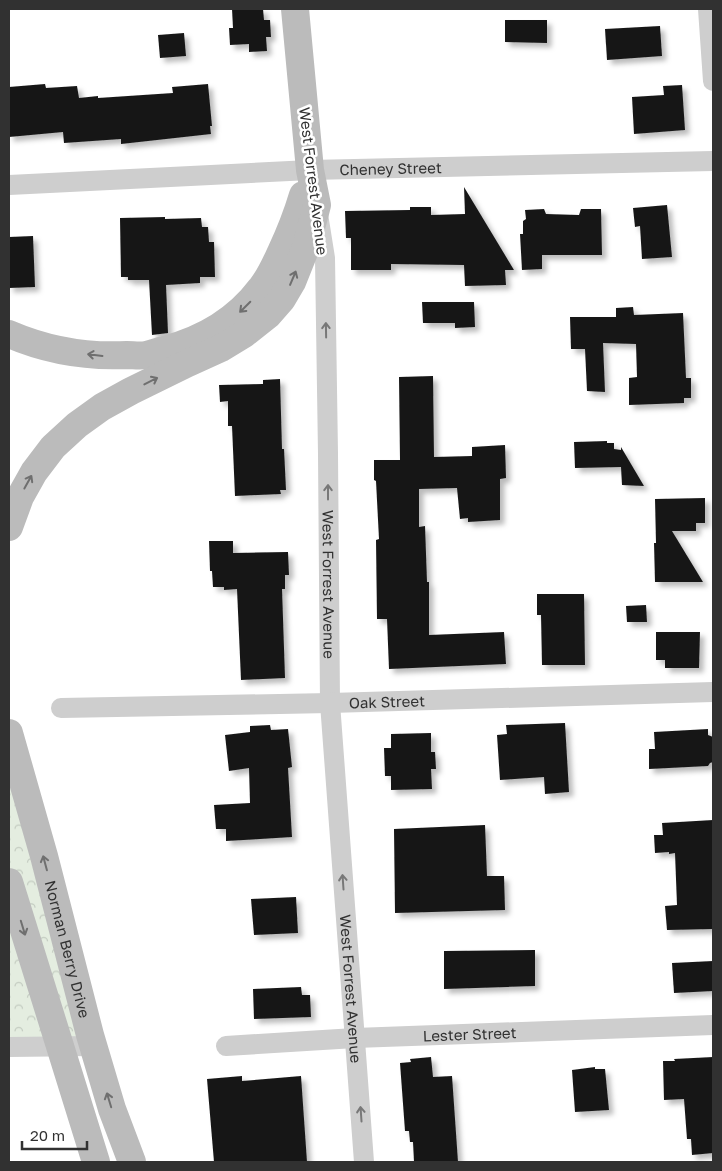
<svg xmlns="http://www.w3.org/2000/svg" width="722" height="1171" viewBox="0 0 722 1171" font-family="'Golos Text',sans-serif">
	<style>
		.park { fill: url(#park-crowns) }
		.building { fill: #181818; filter: url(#shadow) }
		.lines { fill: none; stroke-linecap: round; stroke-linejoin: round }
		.street { stroke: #cecece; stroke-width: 20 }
		.secondary { stroke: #bbb; stroke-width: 28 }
		.oneway { stroke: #6f6f6f }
		.oneway2 { stroke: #787878 }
		.labels { text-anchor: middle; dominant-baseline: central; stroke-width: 5; stroke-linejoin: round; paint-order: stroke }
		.street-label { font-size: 15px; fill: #313131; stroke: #fff }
	</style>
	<defs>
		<pattern id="park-crowns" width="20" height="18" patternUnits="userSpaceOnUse" patternTransform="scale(1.25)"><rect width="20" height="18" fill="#e4ede0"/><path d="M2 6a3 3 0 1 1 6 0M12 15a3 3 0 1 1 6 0" fill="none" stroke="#c4ccc1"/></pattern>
		<filter id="shadow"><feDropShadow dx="4.5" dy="4.5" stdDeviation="2.5" flood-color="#0004"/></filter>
	</defs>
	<rect width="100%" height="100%" fill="#fff"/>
	<polygon class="park" points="9,777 81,1047 9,1051"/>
	<g class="building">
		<polygon points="232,9 263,9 264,20 270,20 271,37 266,37 267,51 249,52 249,44 230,45 229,28 233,28"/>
		<polygon points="505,20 547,20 547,43 505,42"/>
		<polygon points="660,26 662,56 607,60 605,29"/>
		<polygon points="184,33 186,56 160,58 158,35"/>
		<polygon points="45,84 46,88 77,86 79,98 98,96 98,98 173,93 172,87 208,84 212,126 210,126 211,134 121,144 121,139 64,143 63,132 9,137 9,87"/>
		<polygon points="682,85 685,130 634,134 632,97 664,95 663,86"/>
		<polygon points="464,187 514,270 505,270 506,285 465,286 464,265 391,264 391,270 351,270 351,238 346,238 345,211 410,210 410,207 431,207 431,215 465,214"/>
		<polygon points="667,205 672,257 642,259 640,226 635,227 633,208"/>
		<polygon points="544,209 546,214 579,215 581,209 601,209 602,255 542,255 542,269 522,270 520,234 523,234 523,221 526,219 525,210"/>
		<polygon points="165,217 165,219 201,218 202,227 208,227 209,242 214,242 215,277 200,277 200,283 166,285 168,333 152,335 149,280 128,280 128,277 121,277 120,218"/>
		<polygon points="33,236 35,287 9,288 9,237"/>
		<polygon points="422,302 474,302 475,327 455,328 455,323 423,323"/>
		<polygon points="633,307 634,315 683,313 686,378 691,378 691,398 684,398 684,403 629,405 629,378 637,377 636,344 603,343 605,392 587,391 585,349 571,349 570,317 616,317 616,308"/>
		<polygon points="433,376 434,457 472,456 472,447 505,445 506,478 500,479 500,520 468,522 468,518 460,519 457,488 419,489 419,527 425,526 427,582 429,582 429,635 504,632 506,664 389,669 387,619 377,619 376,540 379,539 376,481 374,480 374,460 400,460 399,377"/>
		<polygon points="280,379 282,449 284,449 286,490 280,490 281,494 235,496 232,426 228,426 228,401 220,402 219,385 263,384 263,380"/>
		<polygon points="607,441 607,443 614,443 614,449 621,450 621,447 644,486 622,485 621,467 575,468 574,442"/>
		<polygon points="705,498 705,523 696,523 696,531 672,531 703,582 655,582 654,543 656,543 655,499"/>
		<polygon points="209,541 233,541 233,553 288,552 289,575 285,575 285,589 282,589 285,678 241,680 237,589 224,590 224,587 213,587 212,571 210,571"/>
		<polygon points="537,594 584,594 585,665 542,665 541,615 537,615"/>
		<polygon points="646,605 647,622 627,622 626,606"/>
		<polygon points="656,632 700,632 699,668 665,668 665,660 656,660"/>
		<polygon points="565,723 569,792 545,794 544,777 500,780 497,735 507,734 506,725"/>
		<polygon points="270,725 271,730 288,729 292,767 288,768 292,837 226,841 226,829 216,829 214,805 250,803 249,768 229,771 225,735 250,732 250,726"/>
		<polygon points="708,729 708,735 713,737 713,762 710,763 708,766 649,769 649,749 655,749 654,732"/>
		<polygon points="431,733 431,752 435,752 436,769 431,769 432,789 391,790 391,776 385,776 384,748 391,748 391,734"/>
		<polygon points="713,820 713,929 667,930 665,906 677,905 675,853 669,854 669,852 655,853 654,835 663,835 662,823"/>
		<polygon points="485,825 487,876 504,876 505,910 395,913 394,829"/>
		<polygon points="296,897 298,933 254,935 251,899"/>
		<polygon points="535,950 535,986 444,989 444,951"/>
		<polygon points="713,961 713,991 674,993 672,963"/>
		<polygon points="301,987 302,995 310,995 311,1017 254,1019 253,989"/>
		<polygon points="431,1057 433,1077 452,1076 458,1162 414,1162 413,1142 410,1142 409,1131 405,1131 400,1063 411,1062 410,1059"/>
		<polygon points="713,1057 713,1153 692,1155 691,1139 687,1139 684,1099 664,1100 663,1061 675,1061 674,1059"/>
		<polygon points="595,1067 595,1069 605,1069 609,1110 575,1112 572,1070"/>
		<polygon points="242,1076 242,1081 301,1076 307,1162 214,1162 207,1079"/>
	</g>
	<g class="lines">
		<g class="street">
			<polyline points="708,9 713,81"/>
			<path id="s1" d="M9,185L310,170L713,161"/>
			<path id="s2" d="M318,214L325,258L328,454L330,703L364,1162"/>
			<path id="s3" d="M61,708L330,703L713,692"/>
			<path id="s4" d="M226,1046L355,1038L713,1025"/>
			<polyline points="9,1047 93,1046"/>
		</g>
		<g class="secondary">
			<path d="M9,334C46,350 87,357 127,355C133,355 140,356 146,355C152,354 158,351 164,350C203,340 237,320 261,288C270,277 275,265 281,252C290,233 297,215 303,195"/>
			<polyline points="9,527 20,497 34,472 53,447 77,425 102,407 131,391 188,363 221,348 244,334 268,315 282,299 292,282 306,247 317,205 310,170 295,9"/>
			<path id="s5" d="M9,733L44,856L90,1035L112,1109L132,1162"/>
			<polyline points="9,882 96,1162"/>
		</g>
	</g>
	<defs><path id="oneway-shaft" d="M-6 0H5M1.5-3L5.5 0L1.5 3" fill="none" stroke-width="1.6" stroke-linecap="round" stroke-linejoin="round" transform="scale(1.25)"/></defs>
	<g class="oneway">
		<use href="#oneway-shaft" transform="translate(293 278) rotate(-67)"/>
		<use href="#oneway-shaft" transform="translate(245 307) rotate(135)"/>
		<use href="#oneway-shaft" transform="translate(95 355) rotate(-173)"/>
		<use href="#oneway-shaft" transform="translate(151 381) rotate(-27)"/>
		<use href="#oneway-shaft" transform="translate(28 482) rotate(-61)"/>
		<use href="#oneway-shaft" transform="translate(45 863) rotate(-105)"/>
		<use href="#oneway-shaft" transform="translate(23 928) rotate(73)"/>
		<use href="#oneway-shaft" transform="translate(109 1100) rotate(-107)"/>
	</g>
	<g class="oneway2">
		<use href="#oneway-shaft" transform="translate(326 330) rotate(-91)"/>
		<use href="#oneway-shaft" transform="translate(328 492) rotate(-90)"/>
		<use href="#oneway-shaft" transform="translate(343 882) rotate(-94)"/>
		<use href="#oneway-shaft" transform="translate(361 1114) rotate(-94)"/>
	</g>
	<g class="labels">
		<g class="street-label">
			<text stroke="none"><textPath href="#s1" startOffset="382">Cheney Street</textPath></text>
			<text transform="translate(314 181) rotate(83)">West Forrest Avenue</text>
			<text stroke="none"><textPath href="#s2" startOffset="371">West Forrest Avenue</textPath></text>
			<text stroke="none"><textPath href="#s3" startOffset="326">Oak Street</textPath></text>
			<text stroke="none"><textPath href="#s5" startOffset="224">Norman Berry Drive</textPath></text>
			<text stroke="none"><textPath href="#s2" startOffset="776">West Forrest Avenue</textPath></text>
			<text stroke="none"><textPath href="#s4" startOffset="244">Lester Street</textPath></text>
		</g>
	</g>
	<rect width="722" height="1171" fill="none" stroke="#313131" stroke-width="20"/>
	<path d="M22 1141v8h65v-8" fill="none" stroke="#313131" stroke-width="2.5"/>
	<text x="30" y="1141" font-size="15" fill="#313131" stroke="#ffffff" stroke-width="4" paint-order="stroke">20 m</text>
</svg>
